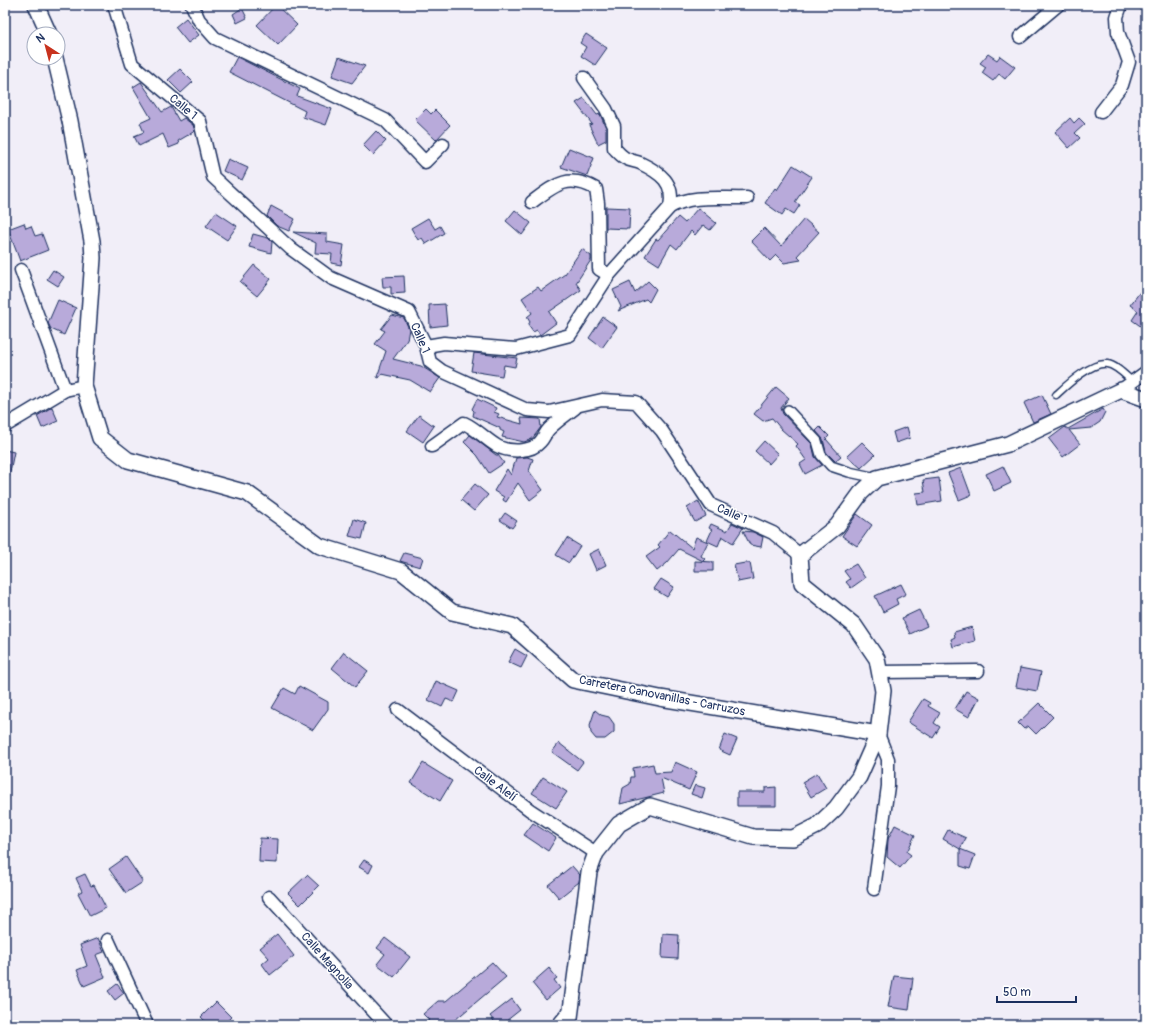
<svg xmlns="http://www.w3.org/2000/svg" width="1151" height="1030" viewBox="0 0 1151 1030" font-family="Pangolin,sans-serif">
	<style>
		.building { fill: #b8aada; stroke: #1b2f5e }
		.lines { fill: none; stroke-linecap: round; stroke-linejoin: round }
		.service-casing { stroke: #1b2f5e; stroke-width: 9 }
		.pedestrian-casing { stroke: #1b2f5e; stroke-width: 12 }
		.minor-casing { stroke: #1b2f5e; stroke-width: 15 }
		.tertiary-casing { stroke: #1b2f5e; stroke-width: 18 }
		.service { stroke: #fff; stroke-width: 6 }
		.pedestrian { stroke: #fff; stroke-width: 9 }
		.minor { stroke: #fff; stroke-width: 12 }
		.tertiary { stroke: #fff; stroke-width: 15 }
		.labels { text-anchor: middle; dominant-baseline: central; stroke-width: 3; stroke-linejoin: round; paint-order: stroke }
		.street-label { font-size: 12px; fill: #1b2f5e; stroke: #fff }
	</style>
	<rect width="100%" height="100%" fill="#f1eef8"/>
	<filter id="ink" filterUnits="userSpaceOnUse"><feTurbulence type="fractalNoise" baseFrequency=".025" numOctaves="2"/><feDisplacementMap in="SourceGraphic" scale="8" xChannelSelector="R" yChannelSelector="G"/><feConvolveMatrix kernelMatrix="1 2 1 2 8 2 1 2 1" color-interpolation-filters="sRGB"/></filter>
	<g filter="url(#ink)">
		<g class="building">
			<polygon points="276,5 297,25 278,45 257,25"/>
			<polygon points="242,8 247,18 237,23 233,14"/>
			<polygon points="186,18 199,35 188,43 175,27"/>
			<polygon points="586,34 607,48 595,65 581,56 586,47 580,43"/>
			<polygon points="988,54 997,60 1000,56 1015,67 1005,79 999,74 993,81 982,73 986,67 980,63"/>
			<polygon points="237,57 300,89 297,96 332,109 326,125 303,117 305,111 229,72"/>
			<polygon points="339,57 365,66 352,83 332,76"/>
			<polygon points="180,69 193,82 181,93 168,80"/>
			<polygon points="141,82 162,112 171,107 179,121 184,118 193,125 195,131 178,141 179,144 169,148 163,134 139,146 134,136 144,132 140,123 151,118 133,87"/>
			<polygon points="584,98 597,115 600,114 606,128 606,140 598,144 589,125 592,124 576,103"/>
			<polygon points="426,109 431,114 435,110 450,125 436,140 415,120"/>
			<polygon points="1070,118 1074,123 1079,118 1085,124 1075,133 1080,138 1069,148 1055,132"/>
			<polygon points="376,131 386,141 373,155 363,145"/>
			<polygon points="569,148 594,158 587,176 561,167"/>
			<polygon points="228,159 248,168 242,180 223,171"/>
			<polygon points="793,165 812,177 795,202 800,205 794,214 786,209 782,215 765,203 775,188 777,190"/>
			<polygon points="271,206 295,219 289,231 277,226 267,216"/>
			<polygon points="606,207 630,208 629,229 606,228"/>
			<polygon points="698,208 716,223 710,230 703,225 695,235 691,231 677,249 671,244 659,265 645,256 656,239 658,240 678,217 685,223"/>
			<polygon points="515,210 531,223 522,235 506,221"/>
			<polygon points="216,212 237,226 227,240 206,226"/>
			<polygon points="428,218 435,229 440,226 444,233 426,244 422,238 418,240 411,228"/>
			<polygon points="804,219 819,232 797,256 801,260 784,263 776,255 770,261 751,241 764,228 781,246"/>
			<polygon points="24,223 26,228 31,226 35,236 42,234 48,250 20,261 8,229"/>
			<polygon points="293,232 327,234 327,242 344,245 341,265 331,263 332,254 315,253 316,243"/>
			<polygon points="253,234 268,238 272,242 271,253 249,247"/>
			<polygon points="582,249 591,256 591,260 576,283 581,290 549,312 556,323 540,335 537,330 533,332 528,325 530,322 527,317 532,313 522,298 538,287 541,291 565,274"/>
			<polygon points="254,265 271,279 257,296 240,282"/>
			<polygon points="53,270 64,277 58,286 47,279"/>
			<polygon points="404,276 405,293 391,294 391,287 383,287 382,277"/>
			<polygon points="648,281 656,289 649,302 646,299 618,311 621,307 613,290 630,282 635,293"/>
			<polygon points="1140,292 1146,297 1146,330 1132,320 1138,311 1130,305"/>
			<polygon points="58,300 76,308 64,335 51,329 48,323"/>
			<polygon points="445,304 447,325 430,327 429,305"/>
			<polygon points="392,315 404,318 409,329 407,340 393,359 421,366 440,378 430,392 410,380 382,374 379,378 377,377 386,351 375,344 385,331 381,329"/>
			<polygon points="603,317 617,327 602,348 589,338"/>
			<polygon points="474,353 517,358 515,367 504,365 502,376 471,371"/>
			<polygon points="776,387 789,398 781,408 783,414 812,444 815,457 822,465 805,474 800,464 806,460 796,446 798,444 781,429 772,418 763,421 754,414"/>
			<polygon points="1042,395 1051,414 1033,422 1024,403"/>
			<polygon points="477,399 496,408 494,412 499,414 497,417 522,424 521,418 540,419 541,427 532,439 524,442 502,437 504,432 500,430 500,428 473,416 474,411 472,409"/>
			<polygon points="52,407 58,421 42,428 37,416"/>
			<polygon points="1103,409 1105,412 1100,422 1091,428 1069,430 1080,444 1063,457 1049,439 1065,427 1068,429"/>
			<polygon points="419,415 434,426 423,442 407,431"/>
			<polygon points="820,427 829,436 826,439 841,456 835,461 826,452 823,439 816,431"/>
			<polygon points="907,427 910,438 896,443 893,432"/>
			<polygon points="470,435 496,455 498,455 504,463 489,473 477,455 464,442"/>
			<polygon points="764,441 778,454 769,464 755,451"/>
			<polygon points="862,442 875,455 861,468 847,456"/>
			<polygon points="5,450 14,452 9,477 5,476"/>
			<polygon points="527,457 533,459 529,471 543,490 530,500 518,483 506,502 503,500 504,497 494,491 507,469 511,475 516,458"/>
			<polygon points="1003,466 1011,483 994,491 986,474"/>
			<polygon points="961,468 971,495 959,500 948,473"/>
			<polygon points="939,478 942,501 918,505 916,493 925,492 923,480"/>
			<polygon points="475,484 488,495 474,511 461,500"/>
			<polygon points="698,501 706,516 695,522 687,508"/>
			<polygon points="505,513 517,521 512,528 500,520"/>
			<polygon points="857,514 872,525 857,546 842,536"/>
			<polygon points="354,519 366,523 362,539 349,536"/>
			<polygon points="732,523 743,528 733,543 722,536 718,546 707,541 712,530 709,528 711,524 727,531"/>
			<polygon points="670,530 692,548 696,537 708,542 701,556 705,559 703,561 679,549 667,563 657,571 646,557 660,547 658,545"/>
			<polygon points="743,531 753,532 763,537 761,547 750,545"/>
			<polygon points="567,538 580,546 569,563 556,555"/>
			<polygon points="599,549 606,565 596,570 589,554"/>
			<polygon points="404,553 423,558 420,567 400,561"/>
			<polygon points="695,561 713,562 713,571 695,571"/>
			<polygon points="745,563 750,563 753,579 738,582 734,565"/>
			<polygon points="856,564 865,578 851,588 846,582 850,579 844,571"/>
			<polygon points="661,579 674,587 667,597 654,589"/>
			<polygon points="901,584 906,594 896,599 898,604 883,612 875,596"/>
			<polygon points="919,610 927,626 910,634 902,618"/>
			<polygon points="972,627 975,641 953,647 951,639 955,637 954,632"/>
			<polygon points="515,649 527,656 521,668 508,662"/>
			<polygon points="344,652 368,671 355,687 332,668"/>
			<polygon points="1020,668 1041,672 1037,691 1016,687"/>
			<polygon points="436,681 459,691 454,702 446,699 442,707 428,700"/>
			<polygon points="299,686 328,702 328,709 313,730 272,708 284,688 295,694"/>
			<polygon points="966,691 979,698 969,717 955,709"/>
			<polygon points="923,699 930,703 928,706 940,713 934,723 940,727 933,738 908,722"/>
			<polygon points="1039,703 1053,717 1036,734 1028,726 1024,729 1018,723"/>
			<polygon points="595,710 601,715 609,717 614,724 614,732 605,739 596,739 591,733 590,725"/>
			<polygon points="725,734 737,739 730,755 719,750"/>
			<polygon points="559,743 583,762 577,770 552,752"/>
			<polygon points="675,762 697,772 689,790 661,778 664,793 620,804 623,788 630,784 631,777 634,777 633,768 653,764 655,773 671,772"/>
			<polygon points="423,763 452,781 440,801 411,783"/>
			<polygon points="817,773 826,788 811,797 802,782"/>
			<polygon points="543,777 567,792 556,808 532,793"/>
			<polygon points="695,785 705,788 702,798 691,794"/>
			<polygon points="776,787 776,806 737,806 737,792 765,792 765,788"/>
			<polygon points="533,823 556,838 548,851 524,835"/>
			<polygon points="895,825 915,835 907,852 911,855 900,868 887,857 888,839"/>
			<polygon points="948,830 966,838 960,849 943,839"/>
			<polygon points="260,838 278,839 277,863 259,862"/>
			<polygon points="960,849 975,855 970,869 960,866"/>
			<polygon points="126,857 143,882 126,893 109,869"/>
			<polygon points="364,860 373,865 369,873 359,867"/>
			<polygon points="572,866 580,875 579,882 559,898 548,885"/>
			<polygon points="85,874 91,886 94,885 106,908 90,916 78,893 82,891 76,878"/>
			<polygon points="307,875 319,886 300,905 288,893"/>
			<polygon points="277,934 294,956 270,975 262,964 269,958 260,948"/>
			<polygon points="663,934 679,935 678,959 662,958"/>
			<polygon points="98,938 104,952 96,955 105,977 84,986 77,970 87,966 80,945"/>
			<polygon points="385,938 410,957 394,977 377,964 385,954 377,948"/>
			<polygon points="492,962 506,977 449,1025 423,1025 429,1020 423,1014 438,1001 446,1001"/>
			<polygon points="549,968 557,978 554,980 560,988 546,1000 532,983"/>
			<polygon points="894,976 913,978 909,1010 888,1007"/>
			<polygon points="117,984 124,993 115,1000 108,991"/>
			<polygon points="512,999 520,1010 501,1025 497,1025 490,1016"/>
			<polygon points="216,1002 231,1017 223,1025 209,1025 201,1017"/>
		</g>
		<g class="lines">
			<g class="service-casing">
				<path id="service" d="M1056,395C1067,385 1091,362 1107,364C1116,365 1126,376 1133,382"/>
			</g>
			<g class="pedestrian-casing">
				<polyline id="pedestrian" points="788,410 817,441 821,455 831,466 849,472 877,478"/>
			</g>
			<g class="minor-casing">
				<g id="minor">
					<polyline points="114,5 132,64 200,121 213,177 291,249 331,278 409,312 426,346 430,362 442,371 527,410 549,412 602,400 636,402 662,431 711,505 773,533 800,555"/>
					<polyline points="192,5 199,20 215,38 385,120 425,162 443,144"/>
					<polyline points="1020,37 1058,5"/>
					<path d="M584,78L606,109L614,126V148C617,151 621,156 625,158C630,161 635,161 640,163C661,173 675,183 670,207"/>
					<polyline points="1101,112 1122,85 1129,62 1118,32 1117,17 1121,5"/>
					<path d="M532,202C555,185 568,173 596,189L598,203L599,269L609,275"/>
					<polyline points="21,270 65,390"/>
					<path d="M426,346L444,343L516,349L570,335L609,275L670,207C692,194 722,199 747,198"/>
					<polyline points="1121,390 1146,372"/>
					<polyline points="5,426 65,390 84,386"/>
					<path d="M432,446L464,423C477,429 485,439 497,446C508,452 531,453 540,442C544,438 545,433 549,429C557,421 566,415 575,408"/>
					<polyline points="879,672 978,671"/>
					<polyline points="398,710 530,810 596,853"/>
					<polyline points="874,889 888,786 888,759 878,734"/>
					<polyline points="269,897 386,1025"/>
					<polyline points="108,940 147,1025"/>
					<polyline points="558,1025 571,1009"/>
				</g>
			</g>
			<g class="tertiary-casing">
				<g id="tertiary">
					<polyline points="36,5 49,34"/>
					<polyline points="55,58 70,121 92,241 93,258 84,386 100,438 128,460 247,493 320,546 401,571 452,612 512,626 573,680 660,698 878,734"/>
					<polyline points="569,1025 589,872 596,853 619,824 650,806 753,837 793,838 817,826 836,808 859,777 878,734 883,691 877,659 854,625 802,583 800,555 837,526 861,493 877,478 1008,444 1121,390 1146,399"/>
				</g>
			</g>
			<use href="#service" class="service"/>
			<use href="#pedestrian" class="pedestrian"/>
			<use href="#minor" class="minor"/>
			<use href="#tertiary" class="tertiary"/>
		</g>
	</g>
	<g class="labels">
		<g class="street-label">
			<text transform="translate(183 107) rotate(40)">Calle 1</text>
			<text transform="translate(420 338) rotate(67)">Calle 1</text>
			<text transform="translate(732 514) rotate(24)">Calle 1</text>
			<text transform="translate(662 696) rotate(11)">Carretera Canovanillas - Carruzos</text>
			<text transform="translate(495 784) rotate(37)">Calle Alelí</text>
			<text transform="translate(327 961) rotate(48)">Calle Magnolia</text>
		</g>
	</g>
	<rect width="1151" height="1030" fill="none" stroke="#fff" stroke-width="20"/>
	<rect x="10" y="10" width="1131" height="1010" fill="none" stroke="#1b2f5e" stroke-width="1.5" filter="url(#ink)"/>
	<g transform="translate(46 46) rotate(324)"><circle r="19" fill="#ffffff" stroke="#a4acbf"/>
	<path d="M0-3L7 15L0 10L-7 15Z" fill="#c8321e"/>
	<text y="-6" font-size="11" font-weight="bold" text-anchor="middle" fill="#1b2f5e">N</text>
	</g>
	<path d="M997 996v6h79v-6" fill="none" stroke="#1b2f5e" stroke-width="2"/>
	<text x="1003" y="996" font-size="12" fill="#1b2f5e" stroke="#ffffff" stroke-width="3" paint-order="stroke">50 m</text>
</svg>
